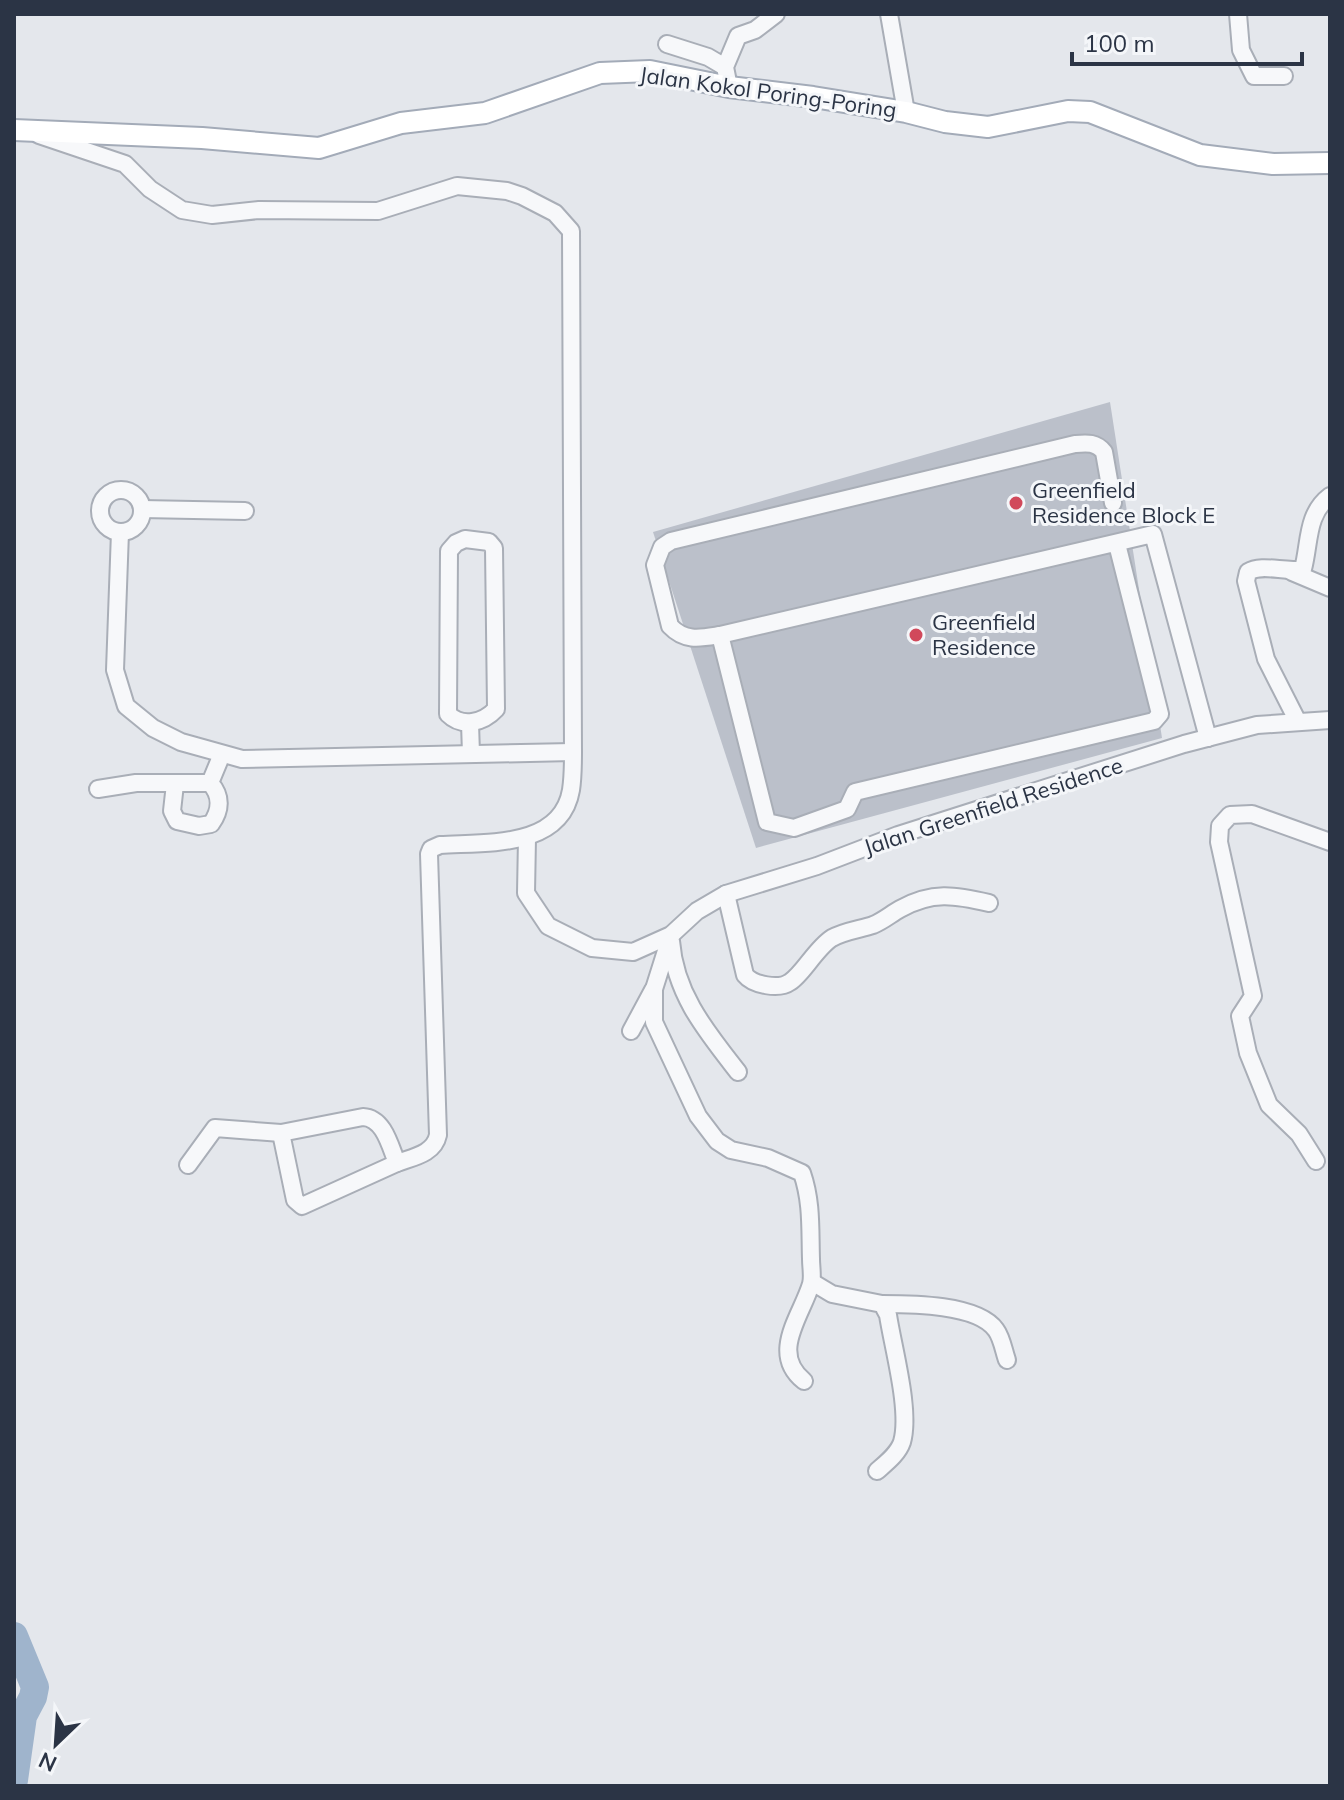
<svg xmlns="http://www.w3.org/2000/svg" width="1344" height="1800" viewBox="0 0 1344 1800" font-family="Mulish,sans-serif">
	<style>
		.lines { fill: none; stroke-linecap: round; stroke-linejoin: round }
		.river { stroke: #9fb4cc; stroke-width: 28 }
		.building { fill: #bbc0ca }
		.minor-casing { stroke: #a9aeb7; stroke-width: 20 }
		.major-casing { stroke: #a3abb8; stroke-width: 24 }
		.minor { stroke: #f7f8fa; stroke-width: 16 }
		.major { stroke: #fff; stroke-width: 20 }
		.poi-dot { fill: #d1495b; stroke: #f4f6f9; stroke-width: 3 }
		.labels { text-anchor: middle; dominant-baseline: central; stroke-width: 6; stroke-linejoin: round; paint-order: stroke }
		.street-label { font-size: 22px; fill: #2b3445; stroke: #f4f6f9 }
		.poi-label { font-size: 22px; fill: #2b3445; stroke: #f4f6f9; text-anchor: start }
	</style>
	<rect width="100%" height="100%" fill="#e4e7ec"/>
	<g class="lines">
		<polyline class="river" points="14,1636 35,1687 33,1697 23,1716 14,1780"/>
	</g>
	<polygon class="building" points="1110,402 1162,738 756,848 653,532"/>
	<g class="lines">
		<g class="minor-casing">
			<g id="minor">
				<polyline points="889,14 906,112"/>
				<polyline points="1238,14 1241,50 1254,76 1284,76"/>
				<polyline points="667,44 708,57 725,67"/>
				<polyline points="729,87 725,67 738,36 755,30 776,14"/>
				<path d="M39,135L125,164L150,189L182,210L212,215L259,210L378,211L457,186L507,191L522,196L555,213L571,231L573,752C573,764 573,777 571,790C561,849 485,842 440,845L431,849L429,854L438,1135C434,1154 413,1157 397,1163"/>
				<circle cx="121" cy="511" r="21"/>
				<polyline points="142,509 245,511"/>
				<polyline points="120,532 115,670 126,706 153,728 181,742 242,759 573,752"/>
				<path d="M465,539L489,542L494,548L496,709C483,723 462,728 448,714L449,551L456,543Z"/>
				<polyline points="1117,544 1160,714 1154,721 855,792 847,809 794,828 767,822 720,635 1153,534 1208,738"/>
				<polyline points="1292,572 1330,588"/>
				<path d="M720,635C701,638 685,642 670,626L655,565L662,547L671,541L1075,444C1087,443 1096,442 1104,452L1113,503"/>
				<path d="M1298,722L1266,659L1246,581L1248,572C1262,563 1286,573 1303,569C1310,543 1306,514 1330,496"/>
				<polyline points="470,723 471,754"/>
				<polyline points="210,783 222,754"/>
				<path d="M175,784L172,811L177,821L199,826L211,824C221,810 222,796 210,783"/>
				<polyline points="98,789 136,783 210,783"/>
				<polyline points="527,838 526,893 548,926 592,948 633,952 671,935 697,911 726,894 817,866 898,835 1184,744 1257,725 1330,720"/>
				<path d="M726,894L745,975C753,985 779,990 790,982C803,974 816,948 832,938C844,931 861,929 873,925C883,921 891,914 900,909C932,891 955,895 989,903"/>
				<path d="M671,935L654,989V1022L698,1116L717,1141L731,1150L768,1158L802,1173C812,1202 810,1229 811,1259C811,1267 813,1277 811,1284C802,1315 769,1353 804,1381"/>
				<path d="M671,941C675,994 706,1031 738,1072"/>
				<polyline points="631,1031 653,990"/>
				<path d="M363,1117C384,1118 390,1146 397,1163L302,1206L295,1200L281,1133Z"/>
				<polyline points="1316,1161 1299,1134 1269,1105 1248,1053 1240,1016 1253,996 1219,842 1220,826 1230,815 1252,814 1330,842"/>
				<polyline points="188,1165 215,1128 281,1133"/>
				<path d="M812,1282L832,1294L882,1304L888,1315C893,1348 911,1411 902,1442C898,1454 886,1463 877,1471"/>
				<path d="M882,1304C911,1304 978,1304 996,1330C1002,1338 1004,1352 1007,1360"/>
			</g>
		</g>
		<g class="major-casing">
			<polyline id="major" points="14,130 202,138 319,148 401,123 485,113 600,73 650,71 729,87 813,97 906,112 945,122 988,127 1068,111 1090,112 1200,155 1273,164 1330,163"/>
		</g>
		<use href="#minor" class="minor"/>
		<use href="#major" class="major"/>
	</g>
	<g class="poi-dot">
		<circle cx="1016" cy="503" r="8"/>
		<circle cx="916" cy="635" r="8"/>
	</g>
	<g class="labels">
		<g class="street-label">
			<text transform="translate(768 92) rotate(8)">Jalan Kokol Poring-Poring</text>
			<text transform="translate(993 806) rotate(-18)">Jalan Greenfield Residence</text>
		</g>
		<g class="poi-label">
			<text x="1032" y="490">Greenfield<tspan x="1032" dy="25">Residence Block E</tspan></text>
			<text x="932" y="622">Greenfield<tspan x="932" dy="25">Residence</tspan></text>
		</g>
	</g>
	<rect width="1344" height="1800" fill="none" stroke="#2b3445" stroke-width="32"/>
	<g transform="translate(56 1744) rotate(205)" stroke="#f4f6f9" stroke-width="6" paint-order="stroke">
	<path d="M0-6L14 30L0 20L-14 30Z" fill="#2b3445"/>
	<text y="-12" font-size="22" font-weight="bold" text-anchor="middle" fill="#2b3445">N</text>
	</g>
	<path d="M1072 52v12h230v-12" fill="none" stroke="#2b3445" stroke-width="4"/>
	<text x="1084" y="52" font-size="24" fill="#2b3445" stroke="#f4f6f9" stroke-width="6" paint-order="stroke">100 m</text>
</svg>
